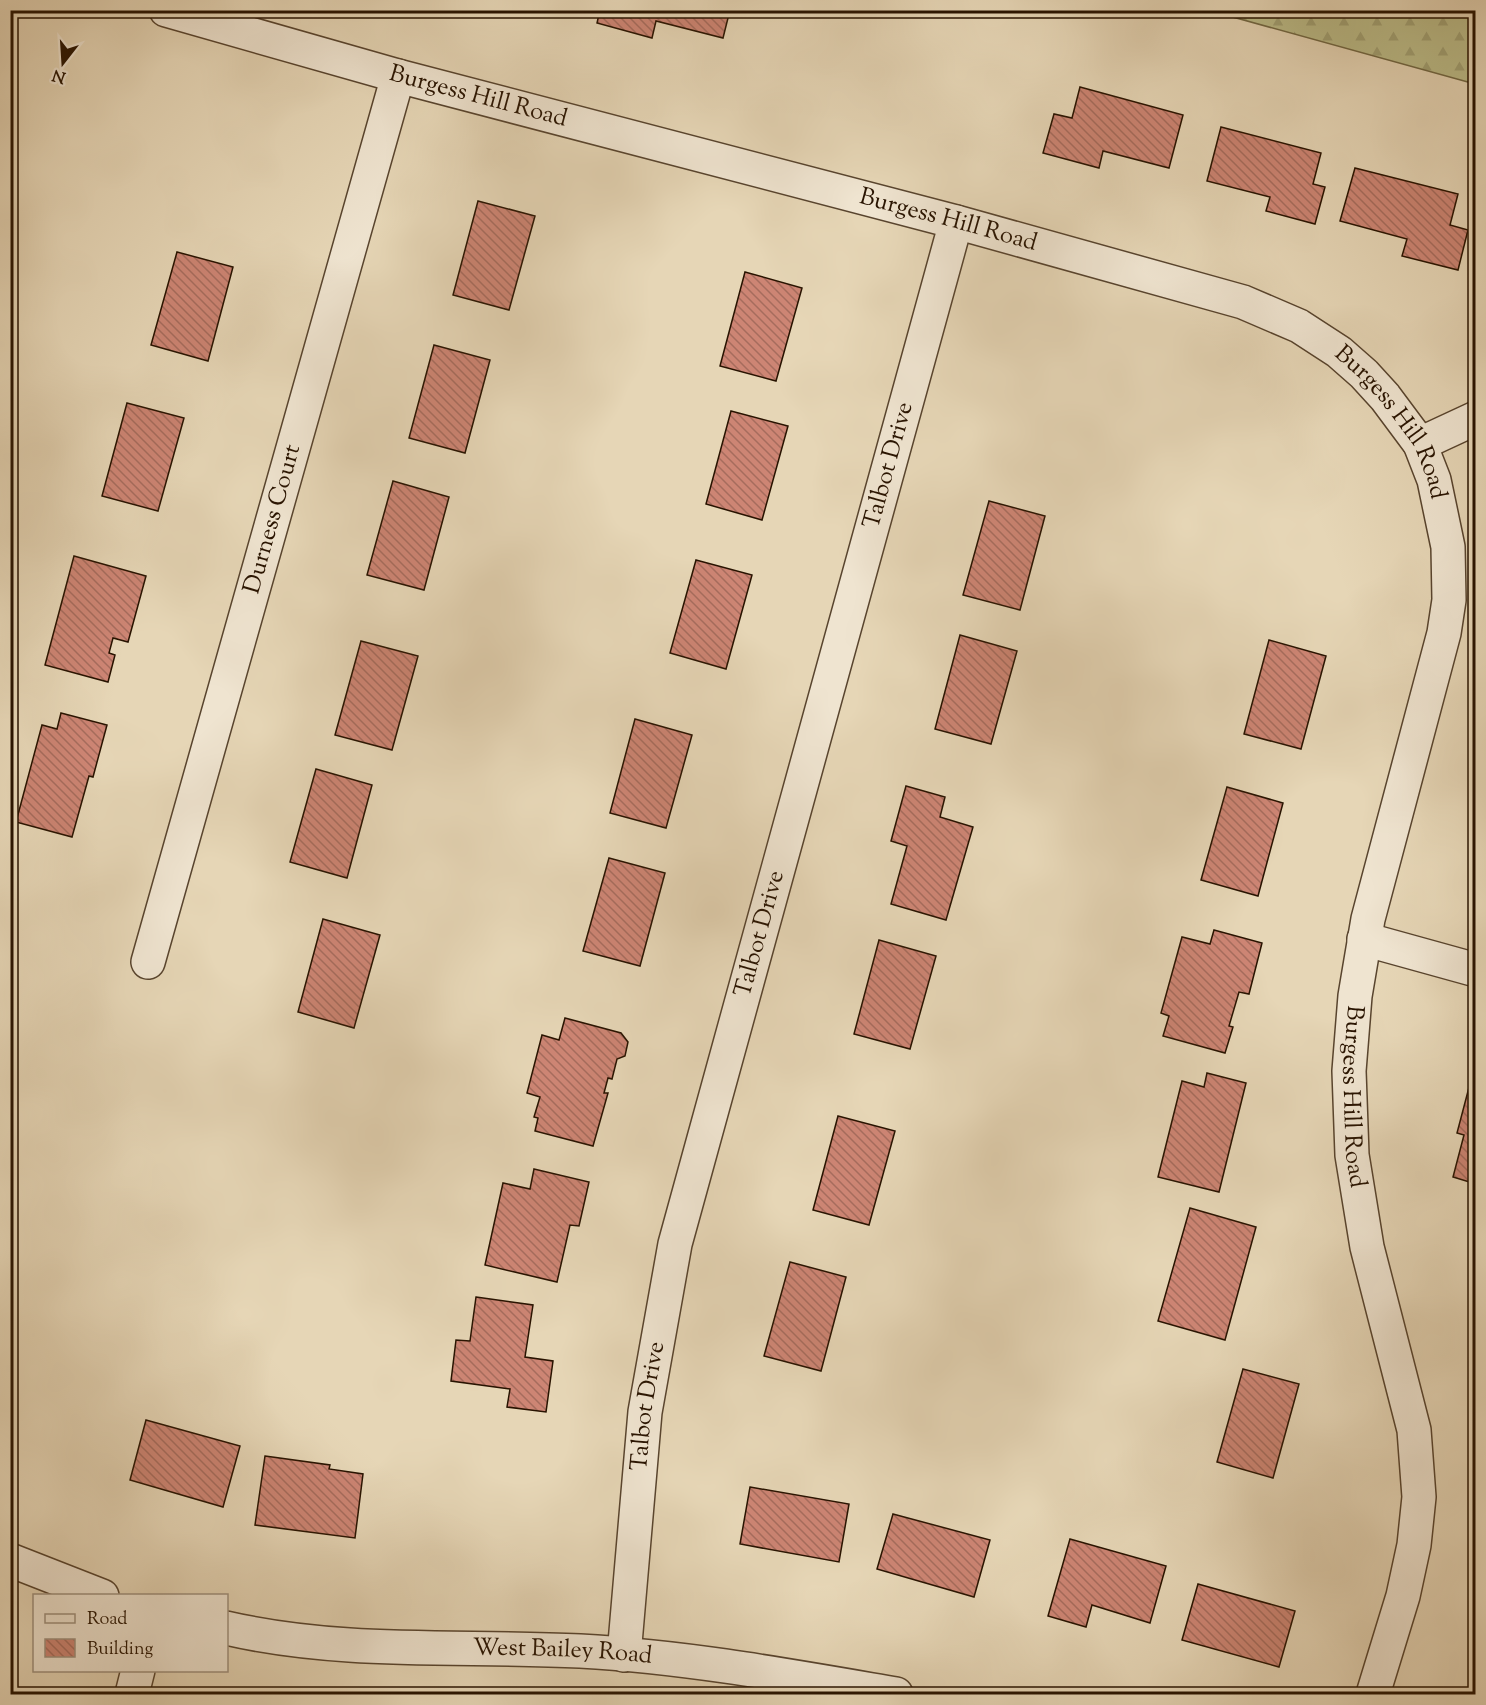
<svg xmlns="http://www.w3.org/2000/svg" width="1486" height="1705" viewBox="0 0 1486 1705" font-family="'Sorts Mill Goudy',serif">
	<style>
		.forest { fill: url(#forest-firs); stroke: #726844; stroke-width: 1.5 }
		.building { fill: url(#building-back-hatch); stroke: #281300; stroke-width: 1.5 }
		.lines { fill: none; stroke-linecap: round; stroke-linejoin: round }
		.minor-casing { stroke: #58442e; stroke-width: 36 }
		.minor { stroke: #efe4d0; stroke-width: 33 }
		.labels { text-anchor: middle; dominant-baseline: central; stroke-width: 5; stroke-linejoin: round; paint-order: stroke }
		.street-label { font-size: 24px; fill: #281300; stroke: #efe4d0 }
	</style>
	<defs>
		<pattern id="forest-firs" width="22" height="20" patternUnits="userSpaceOnUse" patternTransform="scale(1.5)"><rect width="22" height="20" fill="#bbbc89"/><path d="M5 1l3.5 6h-7zM16 11l3.5 6h-7z" fill="#a1a174"/></pattern>
		<pattern id="building-back-hatch" width="6" height="6" patternUnits="userSpaceOnUse" patternTransform="scale(1.5)"><rect width="6" height="6" fill="#cd8574"/><path d="M-1 5l2 2M0 0l6 6M5-1l2 2" fill="none" stroke="#a66c5d"/></pattern>
	</defs>
	<rect width="100%" height="100%" fill="#e6d6b6"/>
	<filter id="stains"><feTurbulence type="fractalNoise" baseFrequency=".00333" numOctaves="4"/><feColorMatrix values="0 0 0 0 .2 0 0 0 0 .09 0 0 0 0 .02 0 0 0 .5 -.17"/></filter>
	<radialGradient id="worn" r=".72"><stop offset=".6" stop-color="#630" stop-opacity="0"/><stop offset="1" stop-color="#630" stop-opacity=".3"/></radialGradient>
	<polygon class="forest" points="1211,11 1475,11 1475,84"/>
	<g class="building">
		<polygon points="600,10 730,10 723,38 656,21 652,38 597,23"/>
		<polygon points="1080,87 1183,115 1169,168 1103,151 1099,168 1043,153 1054,114 1072,118"/>
		<polygon points="1221,127 1321,153 1313,184 1325,187 1315,224 1266,211 1270,197 1207,181"/>
		<polygon points="1355,168 1458,194 1450,225 1468,230 1458,270 1402,256 1407,239 1340,221"/>
		<polygon points="478,201 535,216 509,310 453,295"/>
		<polygon points="177,252 233,267 208,361 151,345"/>
		<polygon points="745,272 802,288 776,381 720,366"/>
		<polygon points="434,345 490,360 465,453 409,438"/>
		<polygon points="127,403 184,418 158,511 102,496"/>
		<polygon points="731,411 788,426 762,520 706,504"/>
		<polygon points="393,481 449,497 424,590 367,575"/>
		<polygon points="989,501 1045,516 1020,610 963,595"/>
		<polygon points="74,556 146,576 128,642 113,638 109,653 115,655 108,682 45,665"/>
		<polygon points="696,560 752,575 726,669 670,653"/>
		<polygon points="960,635 1017,651 991,744 935,729"/>
		<polygon points="1269,640 1326,656 1301,749 1244,734"/>
		<polygon points="361,641 418,656 392,750 335,735"/>
		<polygon points="61,713 107,725 93,777 89,776 72,837 16,822 42,725 57,729"/>
		<polygon points="635,719 692,735 666,828 610,813"/>
		<polygon points="316,769 372,785 347,878 290,862"/>
		<polygon points="906,786 945,797 940,817 973,827 946,920 891,904 907,846 891,841"/>
		<polygon points="1227,787 1283,803 1258,896 1201,880"/>
		<polygon points="609,858 665,873 640,966 583,951"/>
		<polygon points="323,919 380,935 354,1028 298,1012"/>
		<polygon points="1214,930 1262,943 1249,994 1239,992 1229,1026 1233,1027 1225,1053 1163,1036 1169,1016 1161,1013 1182,937 1210,944"/>
		<polygon points="879,940 936,956 910,1049 854,1034"/>
		<polygon points="565,1018 621,1033 628,1042 625,1056 617,1059 612,1079 608,1078 604,1093 608,1093 593,1146 535,1131 538,1118 534,1117 540,1097 527,1093 542,1035 559,1040"/>
		<polygon points="1207,1073 1246,1083 1219,1192 1158,1177 1182,1081 1204,1087"/>
		<polygon points="1472,1076 1476,1077 1476,1184 1453,1177 1464,1135 1457,1133"/>
		<polygon points="838,1116 895,1131 869,1225 813,1210"/>
		<polygon points="534,1169 589,1182 579,1226 570,1225 557,1282 485,1265 503,1183 530,1189"/>
		<polygon points="1190,1208 1256,1227 1225,1340 1158,1321"/>
		<polygon points="790,1262 846,1277 821,1371 764,1356"/>
		<polygon points="476,1297 533,1305 525,1357 553,1361 546,1412 507,1407 510,1389 451,1381 456,1340 470,1341"/>
		<polygon points="1243,1369 1299,1384 1273,1478 1217,1462"/>
		<polygon points="146,1420 240,1446 223,1507 130,1480"/>
		<polygon points="265,1456 330,1465 329,1469 363,1474 355,1538 255,1525"/>
		<polygon points="750,1487 849,1504 839,1562 740,1544"/>
		<polygon points="893,1514 990,1540 974,1597 877,1569"/>
		<polygon points="1070,1539 1166,1566 1150,1623 1092,1605 1086,1627 1048,1616"/>
		<polygon points="1198,1584 1295,1611 1279,1667 1182,1640"/>
	</g>
	<g class="lines">
		<g class="minor-casing">
			<g id="minor">
				<path id="s1" d="M166,10L398,76L956,222L1243,302L1299,326L1339,352L1364,374L1385,397L1420,444L1434,480L1448,547L1449,600L1444,633L1368,919L1355,996L1349,1071L1352,1155L1367,1247L1414,1430L1419,1497L1414,1545L1403,1596L1373,1694"/>
				<polyline points="1420,444 1476,418"/>
				<polyline points="1364,939 1476,970"/>
				<path id="s2" d="M148,962L398,76"/>
				<polyline points="10,1560 102,1596"/>
				<path id="s3" d="M226,1628C343,1655 463,1645 580,1651C687,1657 791,1676 896,1694"/>
				<path id="s4" d="M624,1655L645,1412L675,1244L956,222"/>
				<polyline points="132,1694 138,1670"/>
			</g>
		</g>
		<use href="#minor" class="minor"/>
	</g>
	<g class="labels">
		<g class="street-label">
			<text stroke="none"><textPath href="#s1" startOffset="324">Burgess Hill Road</textPath></text>
			<text stroke="none"><textPath href="#s1" startOffset="810">Burgess Hill Road</textPath></text>
			<text stroke="none"><textPath href="#s1" startOffset="1314">Burgess Hill Road</textPath></text>
			<text stroke="none"><textPath href="#s4" startOffset="1222">Talbot Drive</textPath></text>
			<text stroke="none"><textPath href="#s2" startOffset="460">Durness Court</textPath></text>
			<text stroke="none"><textPath href="#s4" startOffset="736">Talbot Drive</textPath></text>
			<text stroke="none"><textPath href="#s1" startOffset="2016">Burgess Hill Road</textPath></text>
			<text stroke="none"><textPath href="#s4" startOffset="250">Talbot Drive</textPath></text>
			<text stroke="none"><textPath href="#s3" startOffset="338">West Bailey Road</textPath></text>
		</g>
	</g>
	<rect width="1486" height="1705" fill="none" stroke="#e6d6b6" stroke-width="36"/>
	<rect x="12" y="12" width="1462" height="1681" fill="none" stroke="#281300" stroke-width="3"/>
	<rect x="18" y="18" width="1450" height="1669" fill="none" stroke="#281300" stroke-width="1.5"/>
	<rect x="33" y="1594" width="195" height="78" fill="#efe4d0" stroke="#9f907d" stroke-width="1.5"/>
	<rect x="45" y="1614" width="30" height="9" fill="#efe4d0" stroke="#9f907d" stroke-width="1.5"/>
	<text x="87" y="1624" font-size="18" fill="#281300">Road</text>
	<rect x="45" y="1639" width="30" height="18" fill="url(#building-back-hatch)" stroke="#9f907d" stroke-width="1.5"/>
	<text x="87" y="1654" font-size="18" fill="#281300">Building</text>
	<g transform="translate(63 63) rotate(197)" stroke="#efe4d0" stroke-width="4.5" paint-order="stroke">
	<path d="M0-4.5L10 22L0 15L-10 22Z" fill="#281300"/>
	<text y="-9" font-size="16" font-weight="bold" text-anchor="middle" fill="#281300">N</text>
	</g>
	<rect width="100%" height="100%" filter="url(#stains)"/>
	<rect width="100%" height="100%" fill="url(#worn)"/>
</svg>
